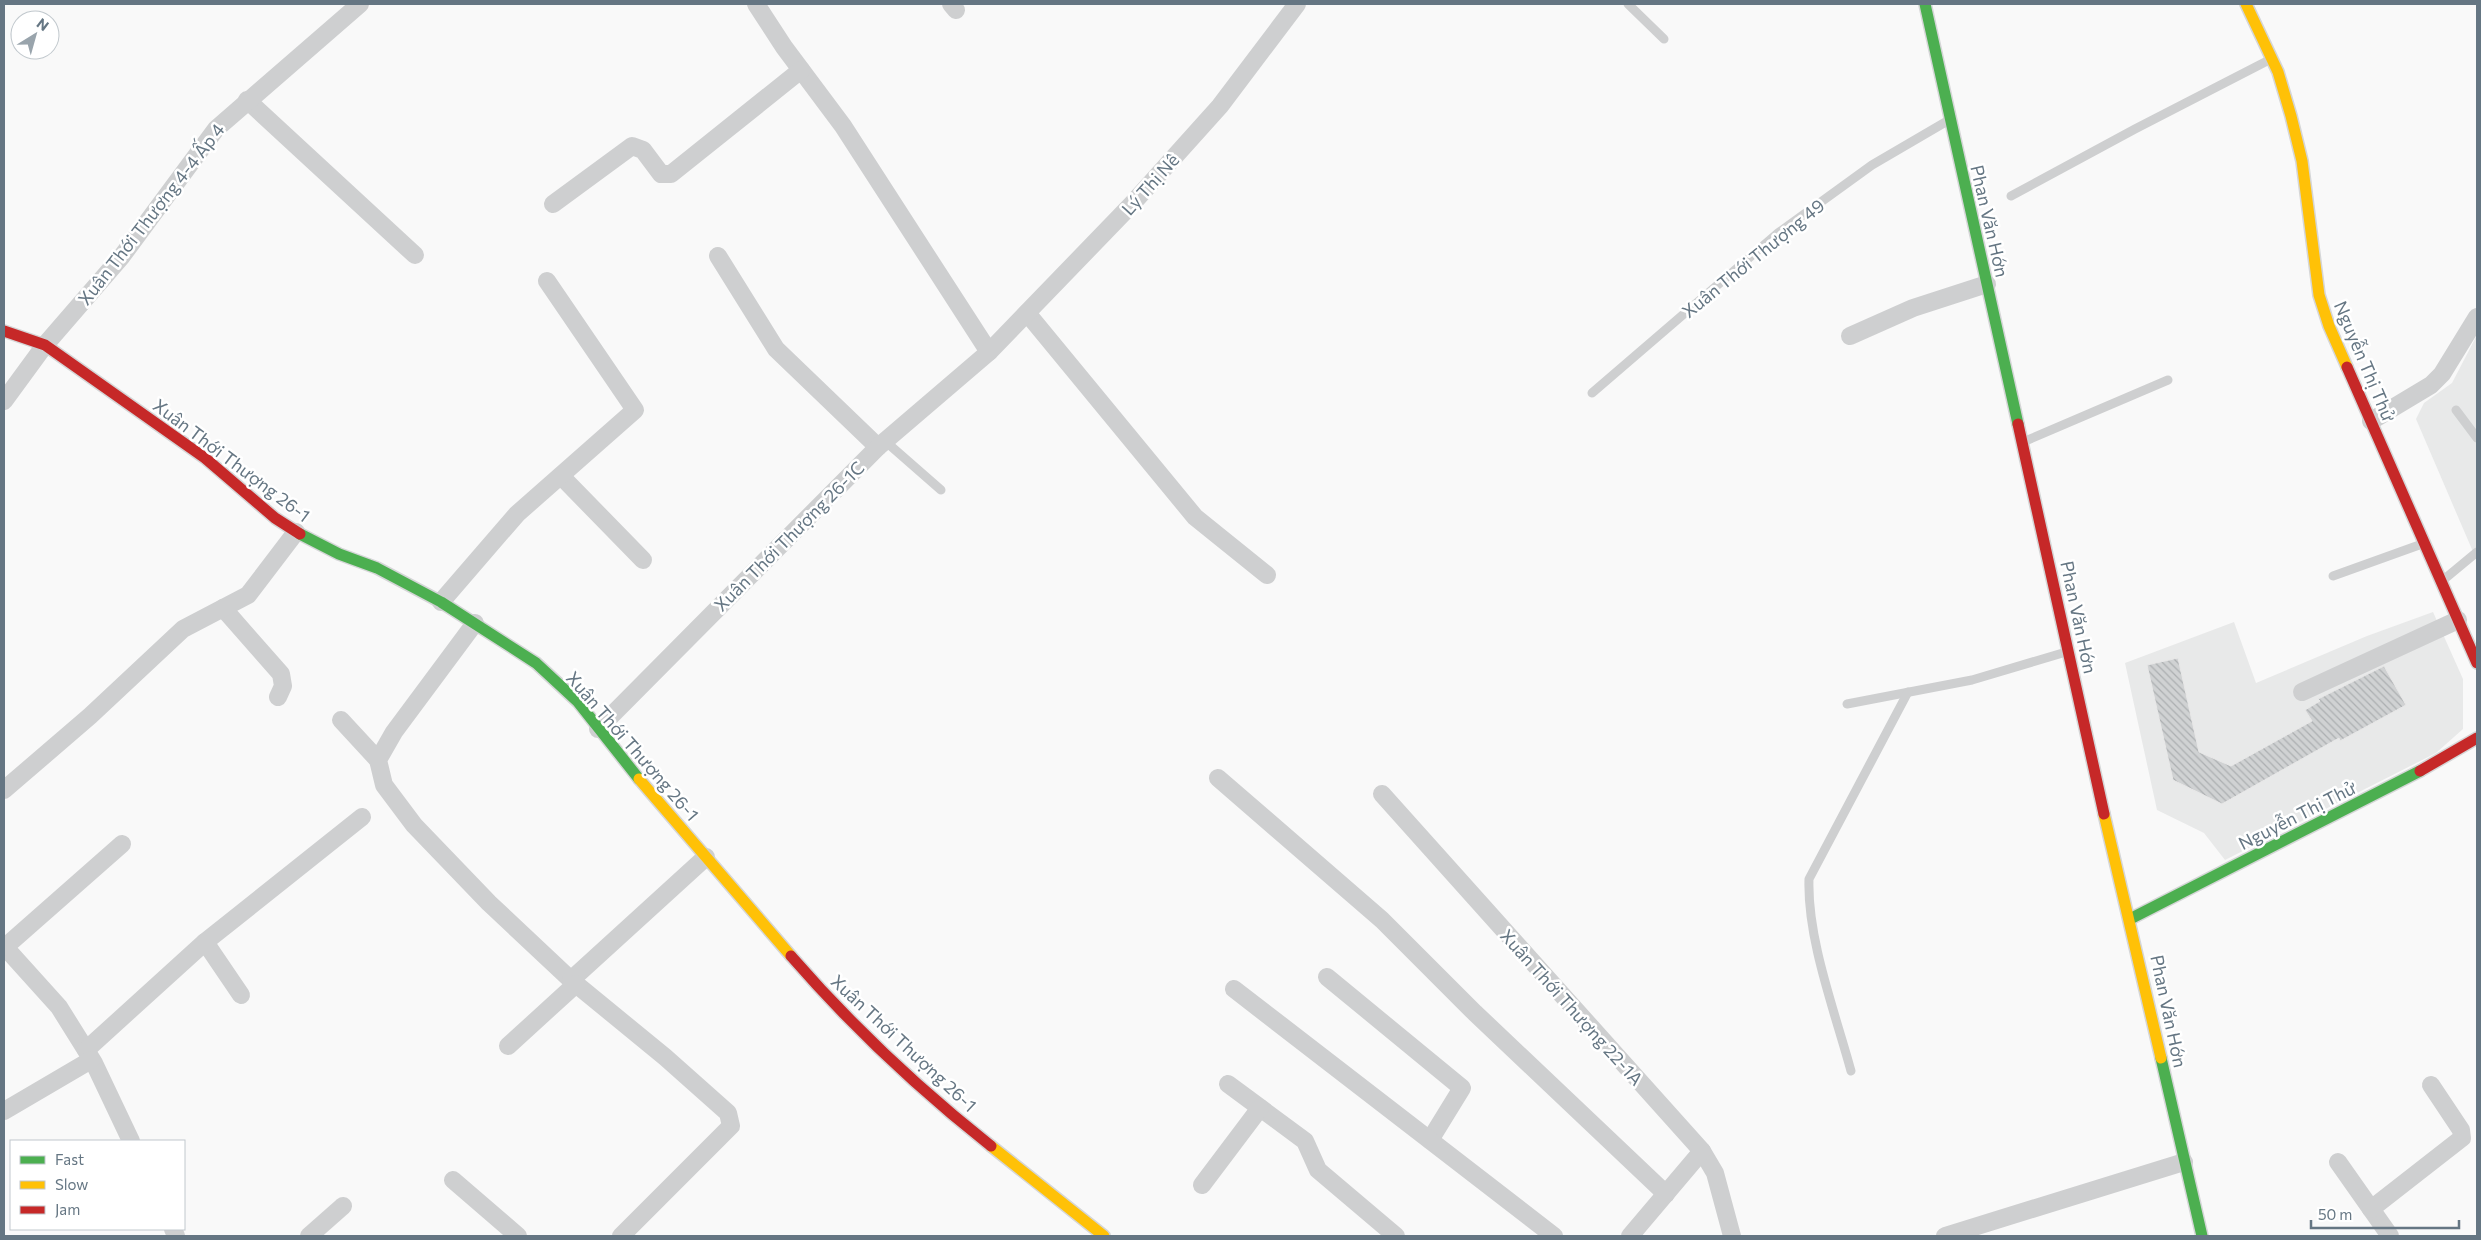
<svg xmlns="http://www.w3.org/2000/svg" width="2481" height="1240" viewBox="0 0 2481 1240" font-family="Commissioner,sans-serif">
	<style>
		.built { fill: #e8e9e9 }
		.building { fill: url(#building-back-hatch); stroke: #e8e8e8 }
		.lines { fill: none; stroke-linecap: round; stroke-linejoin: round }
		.fast-casing { stroke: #d5d6d7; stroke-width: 14 }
		.slow-casing { stroke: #d5d6d7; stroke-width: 14 }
		.jam-casing { stroke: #d5d6d7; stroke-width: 14 }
		.lane { stroke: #cecfd0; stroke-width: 9 }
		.street { stroke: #cecfd0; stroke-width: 18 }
		.fast { stroke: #4caf50; stroke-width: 11 }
		.slow { stroke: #ffc107; stroke-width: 11 }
		.jam { stroke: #c62828; stroke-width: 11 }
		.labels { text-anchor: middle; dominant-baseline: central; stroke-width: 5; stroke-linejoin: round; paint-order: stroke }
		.street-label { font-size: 18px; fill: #657683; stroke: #fff }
	</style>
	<defs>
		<pattern id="building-back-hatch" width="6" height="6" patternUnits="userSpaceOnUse" patternTransform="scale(1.25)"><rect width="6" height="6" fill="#d0d2d3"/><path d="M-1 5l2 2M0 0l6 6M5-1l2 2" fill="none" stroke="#acafb1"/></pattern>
	</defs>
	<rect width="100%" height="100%" fill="#f9f9f9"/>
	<g class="built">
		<polygon points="2477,335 2477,561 2416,419 2424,403 2452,383"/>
		<polygon points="2433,612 2463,679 2463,729 2436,753 2225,860 2204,833 2157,810 2125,663 2234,622 2256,683 2367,636"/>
	</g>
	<polygon class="building" points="2178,658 2199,752 2231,766 2312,721 2305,710 2320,701 2318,699 2384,666 2406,705 2340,741 2339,738 2222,804 2173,780 2147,665"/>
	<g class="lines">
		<g class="fast-casing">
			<g id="fast">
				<polyline points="1925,4 2018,424"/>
				<polyline points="300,534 339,554 377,568 441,602 536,663 578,702 639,779"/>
				<polyline points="2130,919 2420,771"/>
				<polyline points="2161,1058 2202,1236"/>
			</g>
		</g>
		<g class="slow-casing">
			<g id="slow">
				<polyline points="2246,4 2278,72 2291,116 2302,161 2319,295 2329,326 2347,367"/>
				<polyline points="639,779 791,956"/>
				<polyline points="2104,814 2161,1058"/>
				<polyline points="991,1146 1104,1236"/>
			</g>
		</g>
		<g class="jam-casing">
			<g id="jam">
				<polyline points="4,331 45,345 205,458 275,518 300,534"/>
				<polyline points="2347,367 2477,663"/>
				<polyline points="2018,424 2104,814"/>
				<polyline points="2420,771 2477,738"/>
				<path d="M791,956C851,1025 919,1089 991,1146"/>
			</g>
		</g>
		<g class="lane">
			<polyline points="1628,4 1664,39"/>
			<polyline points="2011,196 2135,129 2271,59"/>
			<polyline points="1592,393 1778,233 1872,165 1949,120"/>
			<polyline points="2456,410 2477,438"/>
			<polyline points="885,441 941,490"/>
			<polyline points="2023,442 2168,380"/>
			<polyline points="2333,576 2422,544"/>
			<polyline points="2442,581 2477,552"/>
			<polyline points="1847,704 1972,680 2066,652"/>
			<path d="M1851,1071C1835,1012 1807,939 1809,879L1908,692"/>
		</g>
		<g class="street">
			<polyline points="756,4 784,47 843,126 989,352"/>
			<polyline points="951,4 956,10"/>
			<polyline points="247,100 415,255"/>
			<polyline points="553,204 632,146 643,150 661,174 671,174 801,70"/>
			<polyline points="718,256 776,349 878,447"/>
			<polyline points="1027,313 1195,517 1267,575"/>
			<polyline points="1850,336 1913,308 1987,284"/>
			<polyline points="4,401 45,345 122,256 216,129 360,4"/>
			<polyline points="2371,421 2431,385 2442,374 2477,317"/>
			<polyline points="561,476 643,560"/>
			<polyline points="441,602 517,514 635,410 547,281"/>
			<polyline points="223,608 281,674 283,686 278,697"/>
			<polyline points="475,623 394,732 378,760 384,785 414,825 489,903 571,980 665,1057 728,1113 731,1126 621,1236"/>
			<polyline points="2302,692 2458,620"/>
			<polyline points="341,720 378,760"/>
			<polyline points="598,729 878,447 989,352 1132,204 1220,106 1297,4"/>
			<polyline points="1218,778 1382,920 1475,1013 1666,1194"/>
			<polyline points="4,790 90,716 183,629 248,595 296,532"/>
			<polyline points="1382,794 1702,1151 1715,1173 1732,1236"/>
			<polyline points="205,942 241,995"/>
			<polyline points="4,946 59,1007 94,1063 131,1141"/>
			<polyline points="5,947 122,844"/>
			<polyline points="1327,977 1462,1088 1430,1140"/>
			<polyline points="571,980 706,857"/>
			<polyline points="1234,989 1554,1236"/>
			<polyline points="508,1046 576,984"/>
			<polyline points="86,1050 205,942 362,817"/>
			<polyline points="1228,1084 1305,1141 1318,1170 1396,1236"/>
			<polyline points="4,1111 91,1060"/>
			<polyline points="2338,1162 2390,1236"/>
			<polyline points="453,1180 518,1236"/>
			<polyline points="1202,1185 1260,1108"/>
			<polyline points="2371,1209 2462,1138 2461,1130 2431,1085"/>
			<polyline points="173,1229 176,1236"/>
			<polyline points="309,1236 343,1206"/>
			<polyline points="1630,1236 1702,1151"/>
			<polyline points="1945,1236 2184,1162"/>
		</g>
		<use href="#fast" class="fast"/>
		<use href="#slow" class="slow"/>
		<use href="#jam" class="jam"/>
	</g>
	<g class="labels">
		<g class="street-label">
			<text transform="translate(1150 184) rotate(-48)">Lý Thị Nê</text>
			<text transform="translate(151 214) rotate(-52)">Xuân Thới Thượng 4-4 Ấp 4</text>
			<text transform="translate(1990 221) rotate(77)">Phan Văn Hớn</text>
			<text transform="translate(1753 258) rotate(-39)">Xuân Thới Thượng 49</text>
			<text transform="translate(2365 361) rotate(67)">Nguyễn Thị Thử</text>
			<text transform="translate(232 460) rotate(37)">Xuân Thới Thượng 26-1</text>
			<text transform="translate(789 536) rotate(-45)">Xuân Thới Thượng 26-1C</text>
			<text transform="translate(2079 617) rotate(78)">Phan Văn Hớn</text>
			<text transform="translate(633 746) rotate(49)">Xuân Thới Thượng 26-1</text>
			<text transform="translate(2297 815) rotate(-27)">Nguyễn Thị Thử</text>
			<text transform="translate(1572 1007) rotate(48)">Xuân Thới Thượng 22-1A</text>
			<text transform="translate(2169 1011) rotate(78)">Phan Văn Hớn</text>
			<text transform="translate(904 1043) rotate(43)">Xuân Thới Thượng 26-1</text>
		</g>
	</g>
	<rect width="2481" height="1240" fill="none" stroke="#657683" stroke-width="10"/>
	<rect x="10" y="1140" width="175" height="90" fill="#ffffff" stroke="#c1c8cd"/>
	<rect x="20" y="1156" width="25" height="8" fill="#4caf50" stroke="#c1c8cd"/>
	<text x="55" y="1165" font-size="15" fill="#657683">Fast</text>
	<rect x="20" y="1181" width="25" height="8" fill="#ffc107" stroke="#c1c8cd"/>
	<text x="55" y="1190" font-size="15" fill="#657683">Slow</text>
	<rect x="20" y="1206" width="25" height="8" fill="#c62828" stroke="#c1c8cd"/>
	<text x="55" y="1215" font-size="15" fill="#657683">Jam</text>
	<g transform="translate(35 35) rotate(37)"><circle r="24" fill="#ffffff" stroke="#c1c8cd"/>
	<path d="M0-4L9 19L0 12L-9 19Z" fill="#99a4ac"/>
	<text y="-8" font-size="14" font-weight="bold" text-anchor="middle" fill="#657683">N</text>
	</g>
	<path d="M2311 1220v8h148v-8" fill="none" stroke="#657683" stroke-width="2.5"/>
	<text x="2318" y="1220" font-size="15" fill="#657683" stroke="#ffffff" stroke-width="4" paint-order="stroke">50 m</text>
</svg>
